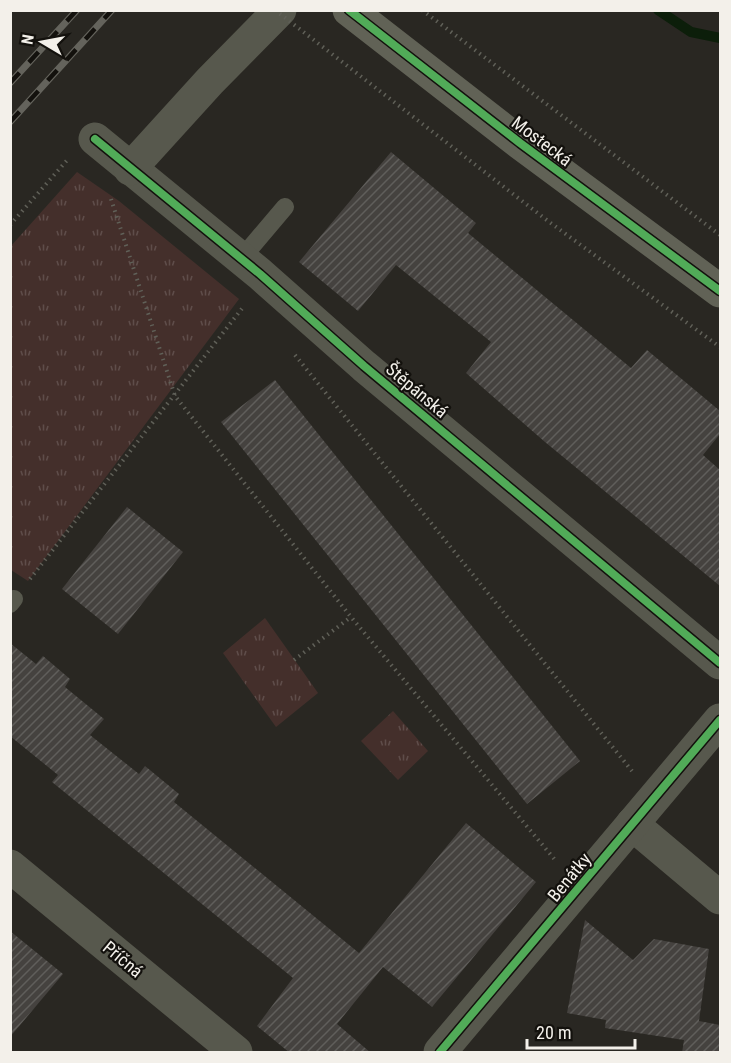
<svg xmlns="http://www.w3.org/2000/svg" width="731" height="1063" viewBox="0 0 731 1063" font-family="'Roboto Condensed',sans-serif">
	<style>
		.grass { fill: url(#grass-tufts) }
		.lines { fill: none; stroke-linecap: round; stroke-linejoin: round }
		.stream { stroke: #0c1e0a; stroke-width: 10 }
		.building { fill: url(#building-hatch) }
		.path { stroke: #606058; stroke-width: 4; stroke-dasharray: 1.5 4.5; stroke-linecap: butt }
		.lane { stroke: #57584d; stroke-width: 18 }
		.street { stroke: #57584d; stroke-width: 33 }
		.secondary { stroke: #616256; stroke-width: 33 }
		.rail-casing { stroke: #64635c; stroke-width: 7 }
		.rail { stroke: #13110d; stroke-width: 4.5; stroke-dasharray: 14; stroke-linecap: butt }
		.path-bridge { stroke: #606058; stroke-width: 4; stroke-dasharray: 1.5 4.5; stroke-linecap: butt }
		.cycleway-casing { stroke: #13110d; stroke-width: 11 }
		.cycleway { stroke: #51ab58; stroke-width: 8 }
		.labels { text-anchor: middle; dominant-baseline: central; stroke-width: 4.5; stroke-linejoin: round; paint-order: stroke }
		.street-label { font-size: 18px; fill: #f3f0ea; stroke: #13110d }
	</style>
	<defs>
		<pattern id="grass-tufts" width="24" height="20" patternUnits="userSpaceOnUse" patternTransform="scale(1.5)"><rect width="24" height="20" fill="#442f2b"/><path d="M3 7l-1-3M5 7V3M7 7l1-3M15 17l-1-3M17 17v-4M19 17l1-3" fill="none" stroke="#5f4d4a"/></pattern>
		<pattern id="building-hatch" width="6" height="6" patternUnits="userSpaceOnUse" patternTransform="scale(1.5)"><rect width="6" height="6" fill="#45423f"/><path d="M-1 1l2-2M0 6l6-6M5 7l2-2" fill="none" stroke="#605e5b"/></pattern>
	</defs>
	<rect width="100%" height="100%" fill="#292722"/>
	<g class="grass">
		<polygon points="77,172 119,201 239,299 28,581 11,570 11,246"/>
		<polygon points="265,618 318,693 276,727 223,653"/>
		<polygon points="393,711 428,751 398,780 361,741"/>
	</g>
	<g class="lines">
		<polyline class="stream" points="658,10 691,32 720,38"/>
	</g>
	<g class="building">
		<polygon points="391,152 476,223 468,233 631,368 647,350 720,411 720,434 703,455 720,470 720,586 545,442 466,373 491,342 396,265 358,311 299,262"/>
		<polygon points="275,380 580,761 527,804 221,422"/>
		<polygon points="127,507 183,552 118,634 62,589"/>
		<polygon points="10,643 36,664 43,656 70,679 65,687 104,719 90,735 139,774 145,766 179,794 174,802 359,953 466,823 536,882 432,1007 383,967 337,1024 371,1053 290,1053 257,1026 293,978 52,782 58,775 10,736"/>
		<polygon points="585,920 633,960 654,939 709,949 699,1021 720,1025 720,1053 682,1053 684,1040 605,1028 606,1020 567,1013"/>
		<polygon points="10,931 63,974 10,1037"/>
	</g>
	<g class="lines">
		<g class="path">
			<polyline points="422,10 720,235"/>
			<polyline points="111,199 175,396 351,617 556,861"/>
			<polyline points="10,225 69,158"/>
			<polyline points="295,355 632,771"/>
			<polyline points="30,579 244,306"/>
			<polyline points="294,660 351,617"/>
		</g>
		<g class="lane">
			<polyline points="241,259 285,207"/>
			<polyline points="10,604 14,599"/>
		</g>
		<g class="street">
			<polyline points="95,139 260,274 364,366 720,663"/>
			<polyline points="130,169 210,81 280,10"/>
			<polyline points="632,824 720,898"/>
			<polyline points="10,866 236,1052"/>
			<polyline points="440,1052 720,720"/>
		</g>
		<polyline class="secondary" points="349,10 520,143 720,291"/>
		<g class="rail-casing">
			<g id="rail">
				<polyline points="10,83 77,10"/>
				<polyline points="10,122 112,10"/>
			</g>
		</g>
		<use href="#rail" class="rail"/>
		<polyline class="path-bridge" points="275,10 548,221 720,347"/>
		<g class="cycleway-casing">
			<g id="cycleway">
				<polyline points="349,10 520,143 720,291"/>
				<polyline points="95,139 260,274 364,366 720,663"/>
				<polyline points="440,1052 720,720"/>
			</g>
		</g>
		<use href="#cycleway" class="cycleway"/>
	</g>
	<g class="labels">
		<g class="street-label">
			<text transform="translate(542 141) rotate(37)">Mostecká</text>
			<text transform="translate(417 390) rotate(40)">Štěpánská</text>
			<text transform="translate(569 877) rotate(-51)">Benátky</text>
			<text transform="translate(123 959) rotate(40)">Příčná</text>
		</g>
	</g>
	<rect width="731" height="1063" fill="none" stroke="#f3f0ea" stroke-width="24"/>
	<g transform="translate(42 42) rotate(280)" stroke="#13110d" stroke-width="4.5" paint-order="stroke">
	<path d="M0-4.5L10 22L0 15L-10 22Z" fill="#f3f0ea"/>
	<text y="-9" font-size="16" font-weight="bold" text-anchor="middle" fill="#f3f0ea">N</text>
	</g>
	<path d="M527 1039v9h108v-9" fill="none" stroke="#f3f0ea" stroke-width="3"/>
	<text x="536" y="1039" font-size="18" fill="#f3f0ea" stroke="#13110d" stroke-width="4.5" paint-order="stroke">20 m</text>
</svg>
